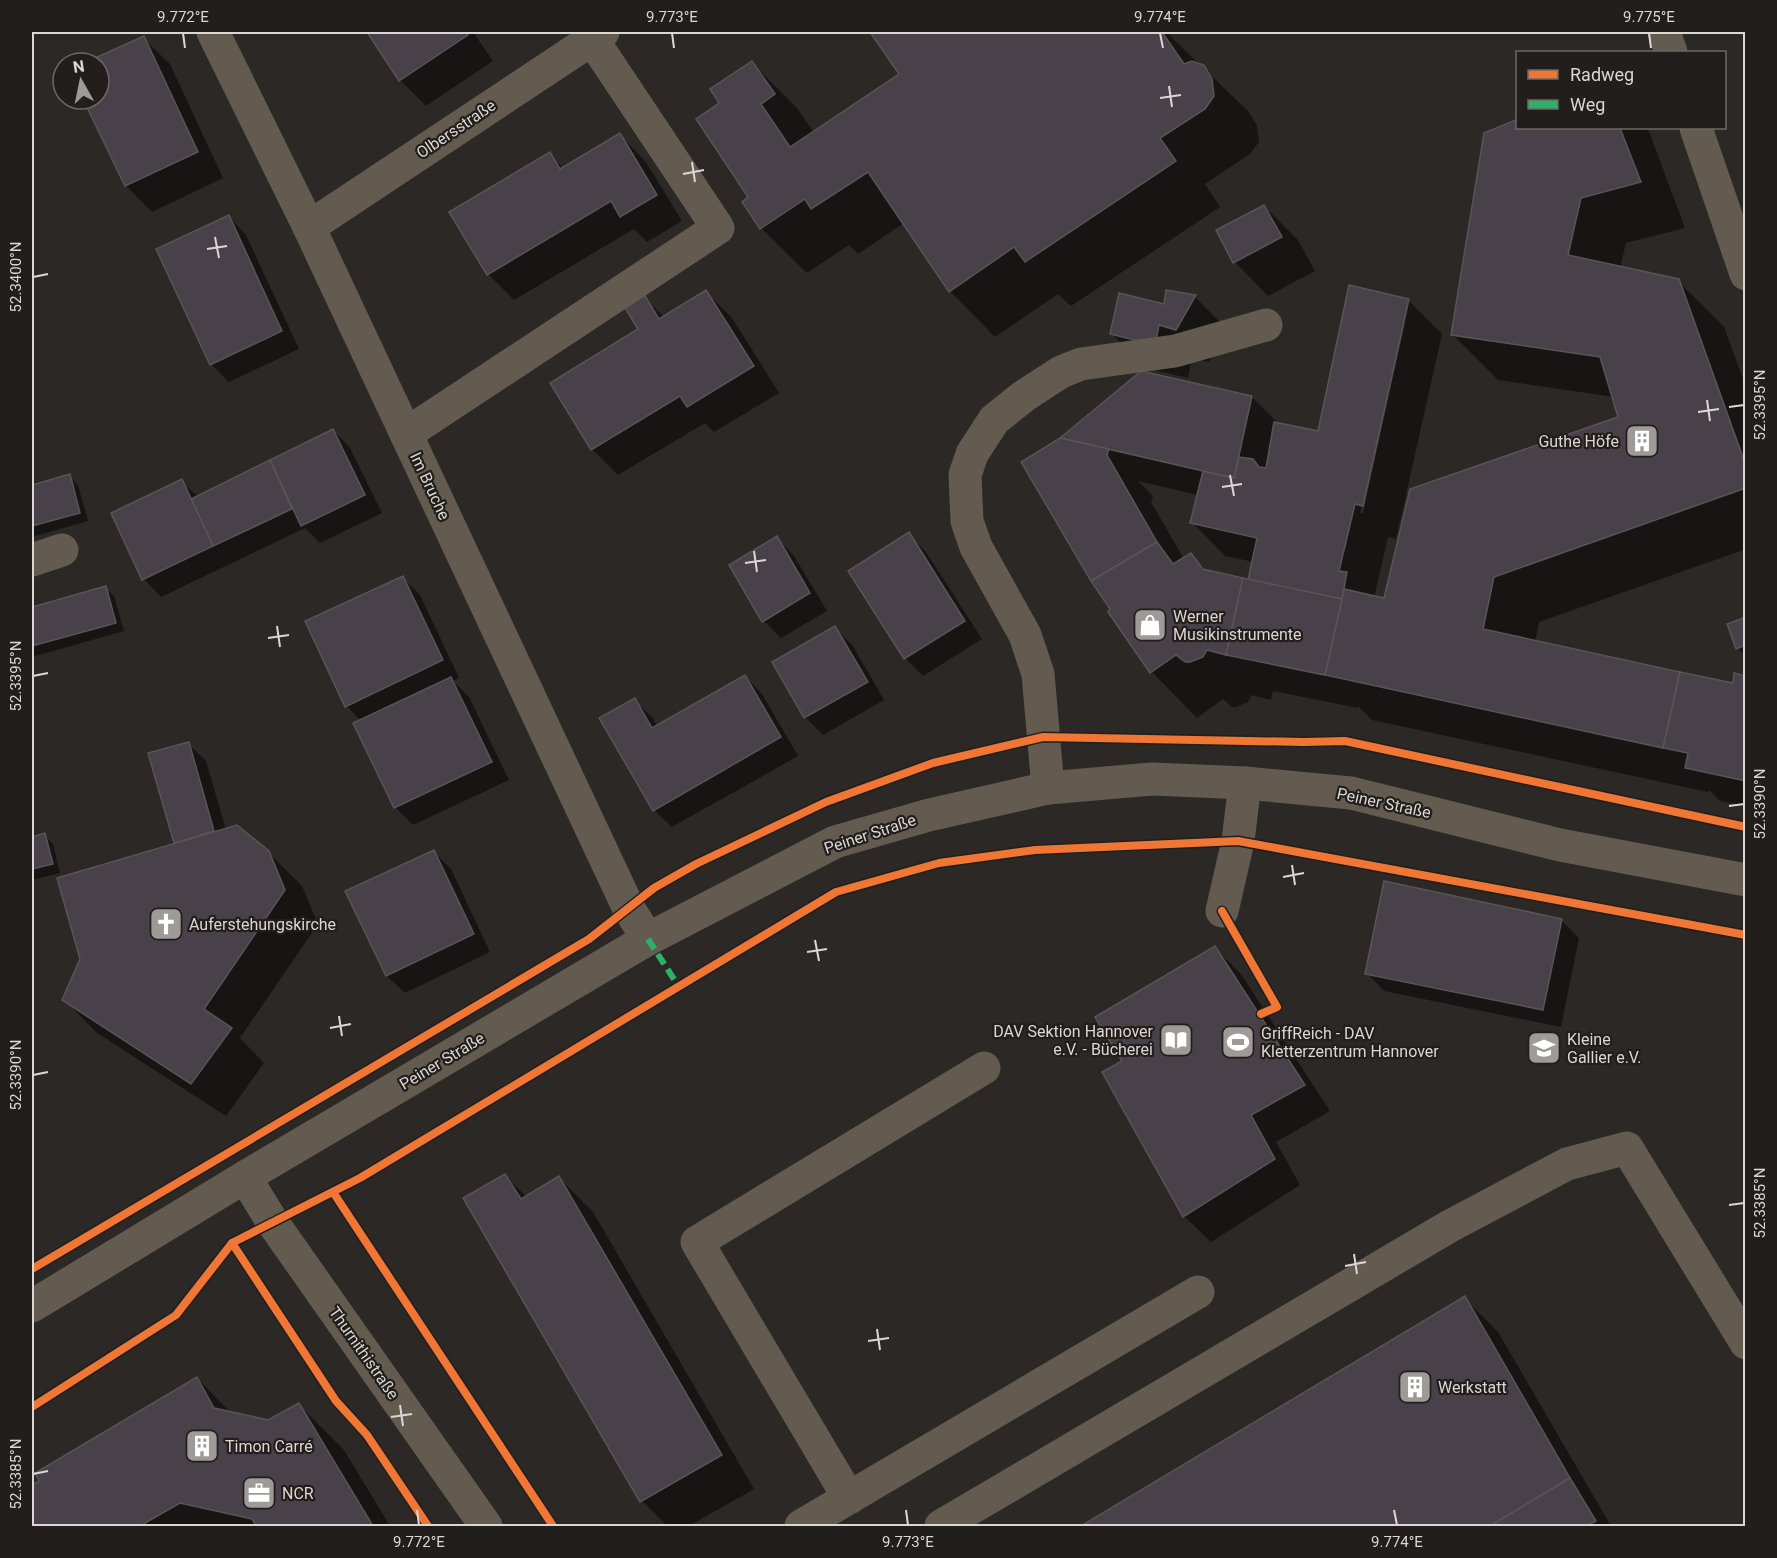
<svg xmlns="http://www.w3.org/2000/svg" width="1777" height="1558" viewBox="0 0 1777 1558" font-family="Roboto,sans-serif">
	<style>
		.shadow { fill: #0007; fill-rule: evenodd }
		.building { fill: #49414a; stroke: #575555; stroke-width: 1.5 }
		.lines { fill: none; stroke-linecap: round; stroke-linejoin: round }
		.minor { stroke: #635b50; stroke-width: 33 }
		.quiet { stroke: #2db169; stroke-width: 6; stroke-dasharray: 12 6; stroke-linecap: butt }
		.cycleway-casing { stroke: #221e1b; stroke-width: 11 }
		.cycleway { stroke: #f07635; stroke-width: 8 }
		.ticks { fill: none; stroke: #dad7d5; stroke-width: 2 }
		.labels { text-anchor: middle; dominant-baseline: central; stroke-width: 4.5; stroke-linejoin: round; paint-order: stroke }
		.street-label { font-size: 16px; fill: #dad7d5; stroke: #221e1b }
		.poi-label { font-size: 16px; fill: #dad7d5; stroke: #221e1b; text-anchor: start }
		.neatline { fill: none; stroke: #dad7d5; stroke-width: 2 }
		.ticks-label { font-size: 15px; text-anchor: middle; fill: #dad7d5 }
	</style>
	<rect width="100%" height="100%" fill="#2b2826"/>
	<g class="shadow">
		<polygon points="369,32 473,32 493,61 426,106 400,80"/>
		<polygon points="872,32 1166,32 1249,112 1257,126 1259,142 1250,154 1205,184 1220,207 1071,306 1058,294 995,337 950,291 904,223 858,254 849,245 807,273 761,228 721,103 752,63 797,108 814,133 901,75"/>
		<polygon points="143,38 170,64 223,178 152,212 126,186 85,99 99,99 99,63 88,63"/>
		<path d="M1518,128H1645L1649,131L1685,228L1626,243L1620,268L1678,281L1724,327L1746,387V549L1539,622L1535,642L1734,685L1746,677V806L1720,801L1709,790L1708,792L1372,720L1358,706V708L1273,691L1271,700L1252,695L1248,702L1236,707H1232L1223,699L1197,718L1152,672L1110,612L1112,609L1023,462L1252,397L1279,424L1319,432L1408,300L1442,334L1396,539L1388,537L1374,598L1385,600L1620,418L1614,397L1498,380L1452,334ZM1402,323H1405L1363,513H1360ZM1138,481L1198,495L1192,522L1225,556L1254,562L1250,582L1208,572L1191,555L1184,559L1151,502L1153,496Z"/>
		<polygon points="620,135 646,162 682,221 647,242 634,229 514,300 488,274 549,154 564,169"/>
		<polygon points="1264,206 1298,240 1315,271 1268,296 1235,262"/>
		<polygon points="229,217 246,235 299,349 229,382 211,364"/>
		<polygon points="706,292 732,318 779,393 714,432 705,423 618,475 592,449 640,329 643,296 664,317"/>
		<polygon points="1195,297 1228,330 1209,362 1192,358 1188,378 1146,368 1112,334 1165,305"/>
		<polygon points="333,430 350,448 382,513 320,543 305,528 161,597 144,579 113,513 181,481 198,497"/>
		<polygon points="69,476 78,485 88,521 32,537 32,487"/>
		<polygon points="908,534 926,552 982,639 923,676 905,658"/>
		<polygon points="777,538 794,556 827,611 781,638 764,621"/>
		<polygon points="402,577 420,595 459,678 453,681 469,697 509,780 413,825 395,807 355,724 361,721 347,706"/>
		<polygon points="105,588 114,596 124,631 32,657 32,608"/>
		<polygon points="1746,619 1746,656 1737,648"/>
		<polygon points="835,628 853,646 884,700 823,735 805,717"/>
		<polygon points="745,676 762,694 798,756 672,827 654,810 634,700 652,717 657,726"/>
		<polygon points="188,744 206,761 226,830 268,852 302,886 318,924 240,1038 264,1063 226,1116 97,1033 64,999 177,844 176,842"/>
		<polygon points="44,835 53,844 60,873 32,880 32,839"/>
		<polygon points="434,852 451,869 490,952 405,993 387,976 347,892"/>
		<polygon points="1561,920 1579,938 1561,1027 1384,991 1367,973"/>
		<polygon points="1215,948 1241,974 1330,1111 1276,1142 1300,1185 1211,1242 1184,1216 1104,1073 1124,1062"/>
		<polygon points="505,1176 527,1197 559,1178 593,1212 754,1489 689,1526 667,1526 642,1501"/>
		<polygon points="1464,1298 1498,1332 1611,1526 1084,1526"/>
		<polygon points="197,1378 232,1414 268,1422 299,1405 344,1450 390,1526 32,1526 32,1487"/>
	</g>
	<g class="building">
		<polygon points="367,32 465,32 468,35 399,81"/>
		<polygon points="870,32 1162,32 1184,64 1192,61 1204,65 1212,79 1214,96 1205,109 1160,138 1176,161 1025,262 1014,247 949,292 868,172 811,209 805,199 760,229 742,202 748,197 696,119 719,103 710,89 752,61 775,94 761,104 790,147 899,74"/>
		<polygon points="144,36 198,152 125,186 83,99 99,99 99,63 84,63"/>
		<polygon points="1518,119 1518,128 1620,128 1641,182 1581,198 1568,255 1679,279 1746,466 1746,488 1494,577 1483,629 1680,672 1663,748 1325,675 1344,589 1384,598 1410,489 1618,417 1600,357 1451,335 1484,133"/>
		<polygon points="620,133 657,195 620,217 611,201 487,275 449,212 550,152 560,169"/>
		<polygon points="1264,205 1282,237 1233,263 1216,230"/>
		<polygon points="229,215 282,331 210,365 156,249"/>
		<polygon points="1349,285 1409,299 1363,506 1355,504 1339,571 1347,572 1342,599 1248,580 1257,538 1190,523 1203,471 1234,478 1239,457 1253,459 1259,467 1266,468 1274,422 1318,431"/>
		<polygon points="706,290 754,366 687,407 680,396 591,450 550,383 638,329 624,306 644,294 659,319"/>
		<polygon points="1166,290 1196,295 1176,330 1159,325 1155,345 1110,334 1119,293 1164,304"/>
		<polygon points="1141,371 1252,396 1234,478 1060,438"/>
		<polygon points="333,429 365,495 301,526 270,460"/>
		<polygon points="1060,438 1109,449 1107,455 1157,542 1091,581 1021,462"/>
		<polygon points="270,460 292,509 213,546 191,499"/>
		<polygon points="70,474 80,513 32,526 32,485"/>
		<polygon points="182,479 213,546 142,580 111,513"/>
		<polygon points="909,532 965,621 904,659 848,571"/>
		<polygon points="777,536 810,593 762,622 729,565"/>
		<polygon points="1157,542 1173,564 1191,553 1203,569 1243,578 1226,655 1207,650 1203,657 1190,662 1185,662 1176,655 1150,673 1108,612 1110,609 1091,581"/>
		<polygon points="403,576 443,660 345,707 305,621"/>
		<polygon points="1243,578 1342,599 1325,675 1226,655"/>
		<polygon points="106,586 116,623 32,646 32,607"/>
		<polygon points="1746,617 1746,645 1736,649 1727,624"/>
		<polygon points="835,626 868,682 804,718 772,662"/>
		<polygon points="1680,672 1733,683 1734,673 1746,676 1746,781 1685,768 1688,753 1663,748"/>
		<polygon points="745,675 781,737 653,811 599,718 635,698 652,728"/>
		<polygon points="451,677 492,762 394,808 353,723"/>
		<polygon points="189,742 214,831 174,843 148,753"/>
		<polygon points="237,825 269,851 285,890 204,1009 232,1028 191,1084 62,1000 80,959 57,878"/>
		<polygon points="45,833 53,864 32,869 32,837"/>
		<polygon points="434,850 474,934 386,976 345,891"/>
		<polygon points="1384,881 1562,919 1543,1010 1365,974"/>
		<polygon points="1215,946 1305,1085 1251,1115 1275,1159 1183,1217 1102,1072 1122,1061 1095,1017"/>
		<polygon points="505,1174 521,1199 559,1176 722,1455 640,1502 463,1198"/>
		<polygon points="1465,1296 1570,1478 1490,1526 1081,1526"/>
		<polygon points="197,1377 214,1408 268,1420 299,1403 373,1526 256,1526 252,1519 180,1503 140,1526 32,1526 32,1485 39,1481 35,1473"/>
		<polygon points="1570,1478 1596,1521 1587,1526 1490,1526"/>
	</g>
	<g class="lines">
		<g class="minor">
			<polyline points="213,32 309,227 629,909 648,939"/>
			<polyline points="1664,32 1671,52"/>
			<polyline points="1696,128 1746,274"/>
			<polyline points="309,227 603,32"/>
			<polyline points="406,434 718,228 592,39"/>
			<polyline points="32,560 62,550"/>
			<polyline points="1048,788 1038,674 1025,635 976,547 967,521 965,475 972,454 994,420 1024,396 1061,372 1081,364 1175,351 1266,325"/>
			<polyline points="1222,911 1238,841 1245,783"/>
			<polyline points="245,1177 273,1223 486,1526"/>
			<polyline points="32,1306 245,1177 648,939 835,842 929,815 1048,788 1152,779 1245,783 1351,793 1560,845 1746,880"/>
			<polyline points="849,1498 697,1242 984,1068"/>
			<polyline points="801,1526 1198,1292"/>
			<polyline points="941,1526 1450,1226 1567,1164 1627,1148 1746,1343"/>
		</g>
		<polyline class="quiet" points="648,939 679,987"/>
		<g class="cycleway-casing">
			<g id="cycleway">
				<polyline points="1222,911 1277,1007 1261,1014"/>
				<polyline points="333,1192 553,1526"/>
				<polyline points="232,1243 336,1401 367,1435 428,1526"/>
				<polyline points="32,1269 589,939 654,888 696,864 826,802 933,763 1043,737 1304,742 1345,741 1746,827"/>
				<polyline points="32,1407 176,1315 232,1243 360,1178 836,892 939,863 1035,850 1238,841 1746,935"/>
			</g>
		</g>
		<use href="#cycleway" class="cycleway"/>
	</g>
	<path class="ticks" d="M183,33L185,48M672,33L674,48M1160,33L1163,48M1649,33L1651,48M1169,86L1172,107M1160,98L1181,95M692,162L695,182M683,174L704,170M215,237L219,258M207,249L227,246M33,277L48,274M1707,400L1710,421M1729,407L1744,405M1698,412L1719,409M1230,475L1234,496M1222,487L1242,484M754,551L757,572M745,563L766,560M277,626L280,647M268,638L289,635M33,676L48,673M1729,806L1744,804M1292,865L1295,885M1283,877L1304,873M815,940L819,961M807,952L827,949M339,1016L342,1036M330,1028L351,1024M33,1075L48,1072M1729,1205L1744,1203M1354,1254L1357,1274M1345,1266L1366,1262M877,1329L880,1350M868,1341L889,1338M400,1405L403,1426M391,1417L412,1414M33,1474L48,1471M417,1510L419,1525M906,1510L908,1525M1394,1510L1397,1525"/>
	<defs>
		<g id="building-square" transform="scale(1.725)"><rect x="-9" y="-9" width="18" height="18" rx="4" fill="#9d9a98" stroke="#221e1b"/><path d="M-4-6H4V6H1V3H-1V6H-4ZM-2.5-4.3h1.7v1.8h-1.7ZM.8-4.3h1.7v1.8H.8ZM-2.5-1h1.7V.8h-1.7ZM.8-1h1.7V.8H.8Z" fill="#fff"/></g>
		<g id="shop-square" transform="scale(1.725)"><rect x="-9" y="-9" width="18" height="18" rx="4" fill="#9d9a98" stroke="#221e1b"/><path d="M-5-2.5h2.3a2.7 3.5 0 0 1 5.4 0H5L5.5 6h-11ZM-1.5-2.5h3a1.5 2.3 0 0 0-3 0Z" fill="#fff"/></g>
		<g id="church-square" transform="scale(1.725)"><rect x="-9" y="-9" width="18" height="18" rx="4" fill="#9d9a98" stroke="#221e1b"/><path d="M-1.2-6h2.4v3.5h3.3v2.4h-3.3V6h-2.4V-.1h-3.3v-2.4h3.3Z" fill="#fff"/></g>
		<g id="library-square" transform="scale(1.725)"><rect x="-9" y="-9" width="18" height="18" rx="4" fill="#9d9a98" stroke="#221e1b"/><path d="M-6-4Q-3-5.5-.7-3.5V5Q-3 3-6 4ZM6-4Q3-5.5 .7-3.5V5Q3 3 6 4Z" fill="#fff"/></g>
		<g id="stadium-square" transform="scale(1.725)"><rect x="-9" y="-9" width="18" height="18" rx="4" fill="#9d9a98" stroke="#221e1b"/><path d="M0-5a6.5 5 0 1 0 0 10a6.5 5 0 1 0 0-10ZM-3.5-1.8h7v3.6h-7Z" fill="#fff"/></g>
		<g id="school-square" transform="scale(1.725)"><rect x="-9" y="-9" width="18" height="18" rx="4" fill="#9d9a98" stroke="#221e1b"/><path d="M0-5L7-2L0 1L-7-2ZM-4 1L0 2.5L4 1V4Q0 6-4 4Z" fill="#fff"/></g>
		<g id="office-square" transform="scale(1.725)"><rect x="-9" y="-9" width="18" height="18" rx="4" fill="#9d9a98" stroke="#221e1b"/><path d="M-6-3h4V-5.5h4V-3h4V5H-6ZM-1-4.5V-3h2v-1.5ZM-6 0V1H6V0Z" fill="#fff"/></g>
	</defs>
	<g fill-rule="evenodd">
		<use href="#building-square" x="1642" y="441"/>
		<use href="#shop-square" x="1150" y="625"/>
		<use href="#church-square" x="166" y="924"/>
		<use href="#library-square" x="1176" y="1040"/>
		<use href="#stadium-square" x="1238" y="1042"/>
		<use href="#school-square" x="1544" y="1048"/>
		<use href="#building-square" x="1415" y="1387"/>
		<use href="#building-square" x="202" y="1446"/>
		<use href="#office-square" x="259" y="1493"/>
	</g>
	<g class="labels">
		<g class="street-label">
			<text transform="translate(456 129) rotate(-34)">Olbersstraße</text>
			<text transform="translate(430 486) rotate(65)">Im Bruche</text>
			<text transform="translate(1384 803) rotate(12)">Peiner Straße</text>
			<text transform="translate(870 834) rotate(-18)">Peiner Straße</text>
			<text transform="translate(442 1061) rotate(-31)">Peiner Straße</text>
			<text transform="translate(364 1353) rotate(55)">Thurnithistraße</text>
		</g>
		<g class="poi-label">
			<text x="1619" y="441" text-anchor="end">Guthe Höfe</text>
			<text x="1173" y="616">Werner<tspan x="1173" dy="18">Musikinstrumente</tspan></text>
			<text x="189" y="924">Auferstehungskirche</text>
			<text x="1153" y="1031" text-anchor="end">DAV Sektion Hannover<tspan x="1153" dy="18">e.V. - Bücherei</tspan></text>
			<text x="1261" y="1033">GriffReich - DAV<tspan x="1261" dy="18">Kletterzentrum Hannover</tspan></text>
			<text x="1567" y="1039">Kleine<tspan x="1567" dy="18">Gallier e.V.</tspan></text>
			<text x="1438" y="1387">Werkstatt</text>
			<text x="225" y="1446">Timon Carré</text>
			<text x="282" y="1493">NCR</text>
		</g>
	</g>
	<rect width="1777" height="1558" fill="none" stroke="#221e1b" stroke-width="66"/>
	<rect x="1516" y="51" width="210" height="78" fill="#221e1b" stroke="#6c6865" stroke-width="1.5"/>
	<rect x="1528" y="70" width="30" height="9" fill="#f07635" stroke="#6c6865" stroke-width="1.5"/>
	<text x="1570" y="81" font-size="18" fill="#dad7d5">Radweg</text>
	<rect x="1528" y="100" width="30" height="9" fill="#2db169" stroke="#6c6865" stroke-width="1.5"/>
	<text x="1570" y="111" font-size="18" fill="#dad7d5">Weg</text>
	<g transform="translate(81 81) rotate(351)"><circle r="28" fill="#221e1b" stroke="#6c6865" stroke-width="1.5"/>
	<path d="M0-4.5L10 22L0 15L-10 22Z" fill="#9d9a98"/>
	<text y="-9" font-size="16" font-weight="bold" text-anchor="middle" fill="#dad7d5">N</text>
	</g>
	<rect x="33" y="33" width="1711" height="1492" class="neatline"/>
	<g class="ticks-label">
		<text x="183" y="22">9.772°E</text>
		<text x="672" y="22">9.773°E</text>
		<text x="1160" y="22">9.774°E</text>
		<text x="1649" y="22">9.775°E</text>
		<text transform="translate(16 277) rotate(-90)" y="5">52.3400°N</text>
		<text transform="translate(1760 405) rotate(-90)" y="5">52.3395°N</text>
		<text transform="translate(16 676) rotate(-90)" y="5">52.3395°N</text>
		<text transform="translate(1760 804) rotate(-90)" y="5">52.3390°N</text>
		<text transform="translate(16 1075) rotate(-90)" y="5">52.3390°N</text>
		<text transform="translate(1760 1203) rotate(-90)" y="5">52.3385°N</text>
		<text transform="translate(16 1474) rotate(-90)" y="5">52.3385°N</text>
		<text x="419" y="1547">9.772°E</text>
		<text x="908" y="1547">9.773°E</text>
		<text x="1397" y="1547">9.774°E</text>
	</g>
</svg>
